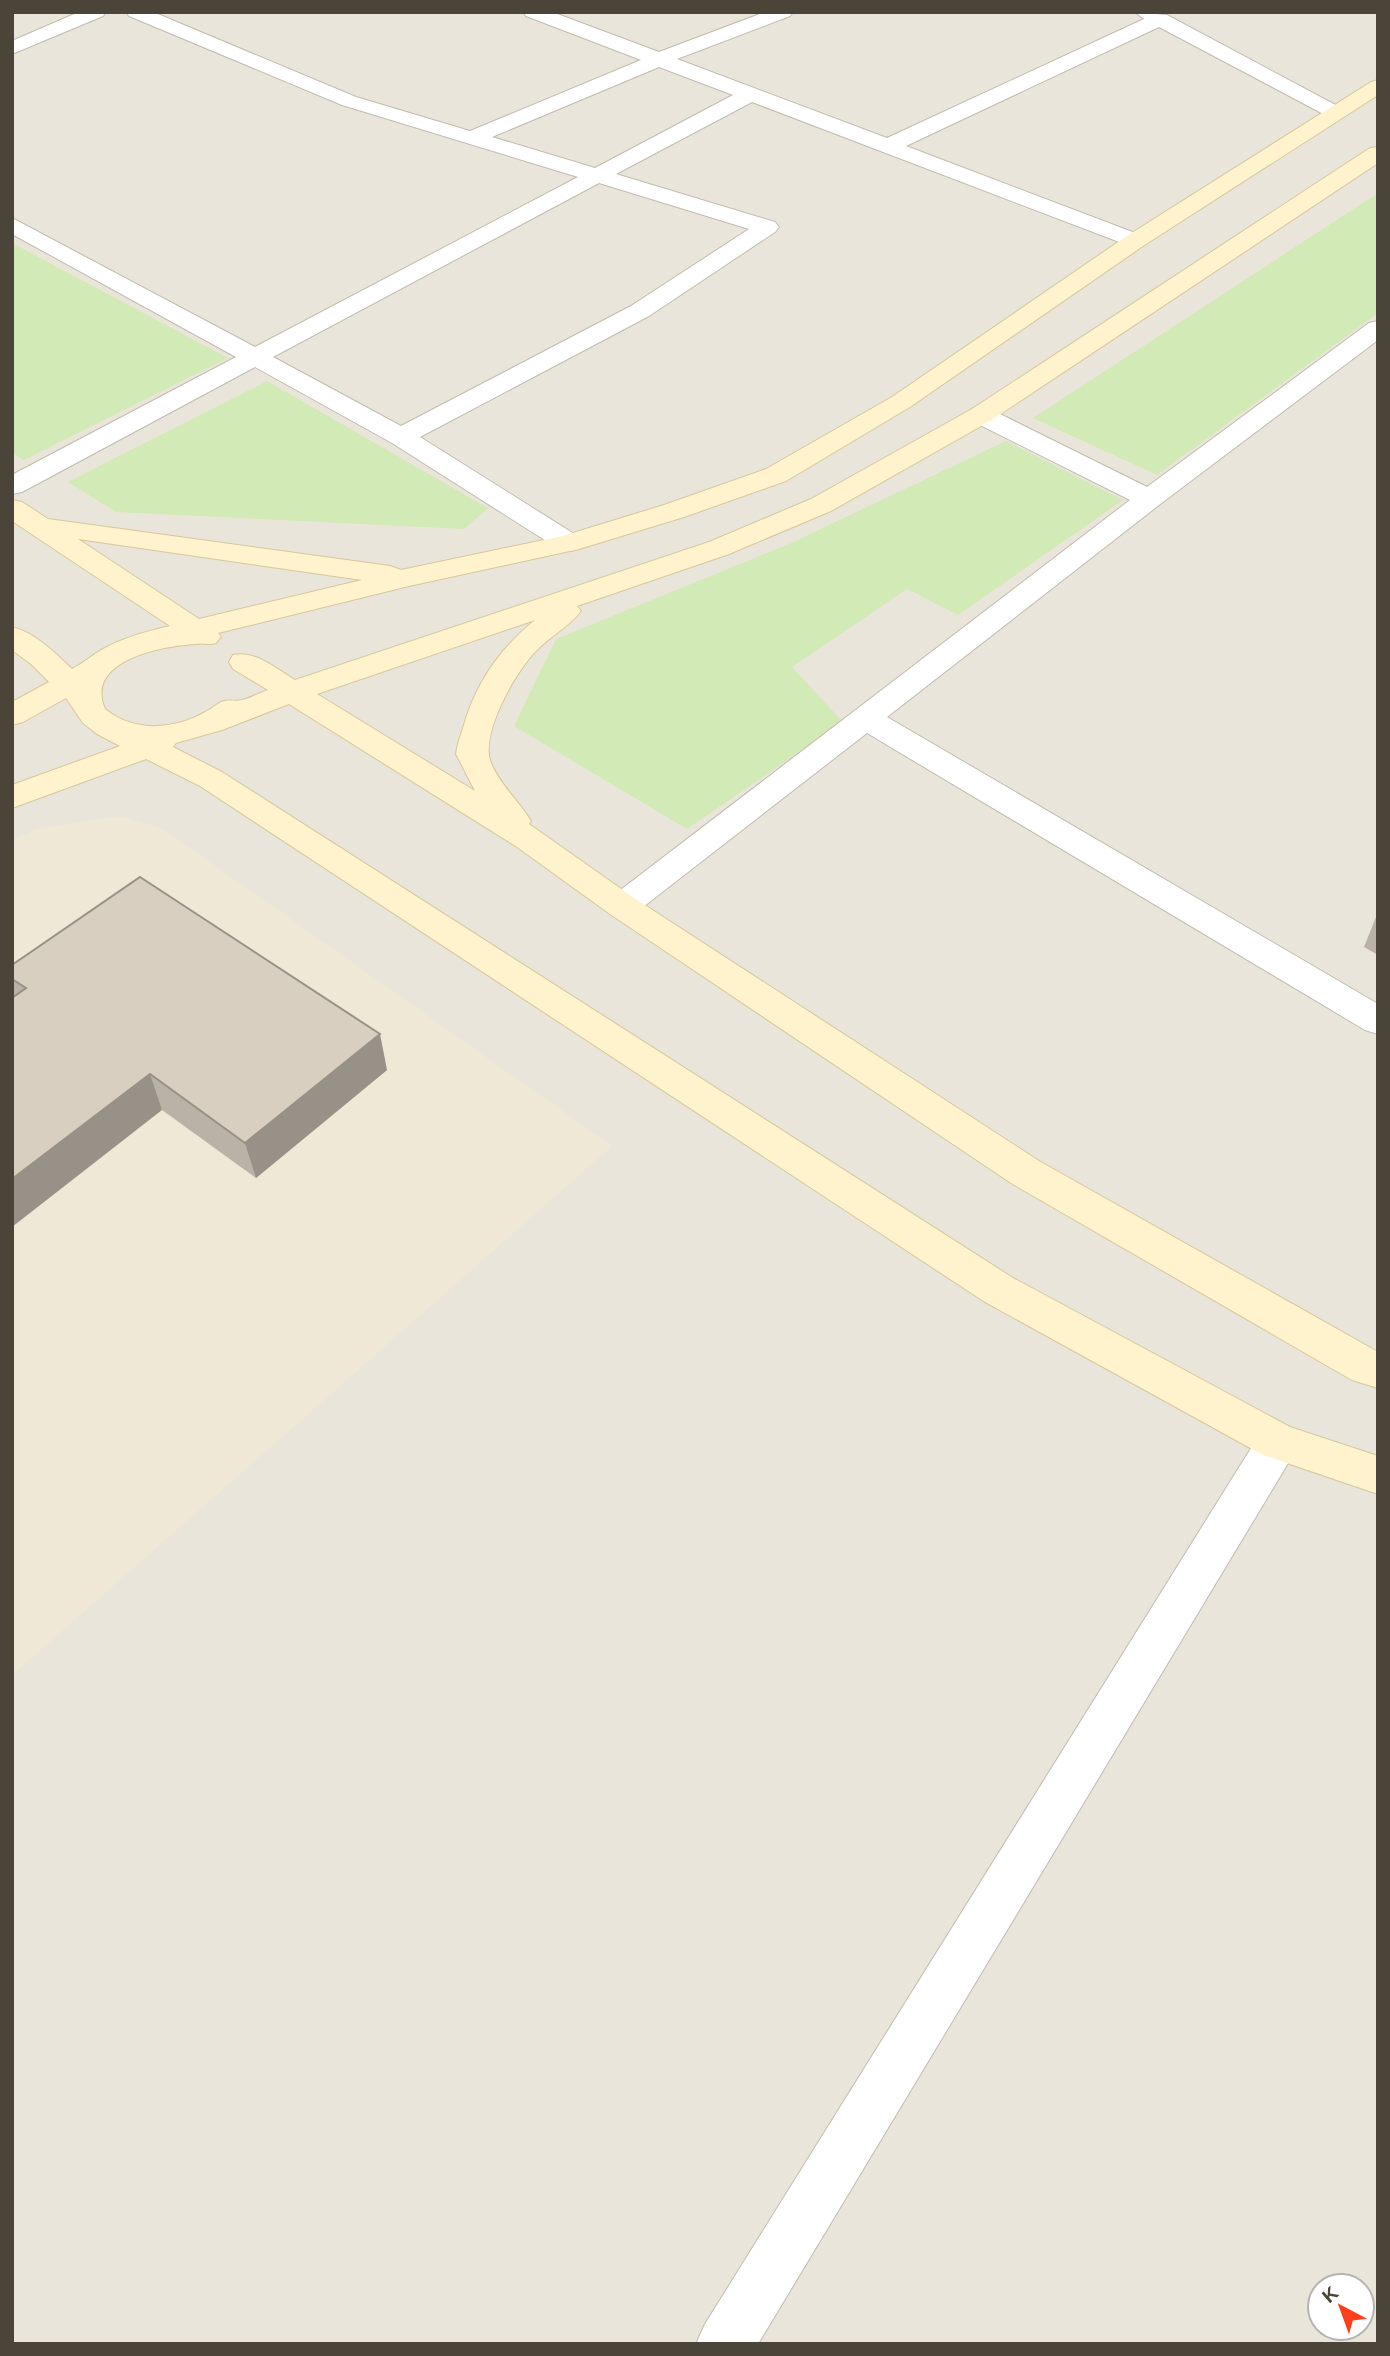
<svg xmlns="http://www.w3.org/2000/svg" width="1390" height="2356" viewBox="0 0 1390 2356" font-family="Helvetica,sans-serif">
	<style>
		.residential { fill: #eae5da; fill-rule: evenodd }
		.education { fill: #efe8d6 }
		.green { fill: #d2eab5 }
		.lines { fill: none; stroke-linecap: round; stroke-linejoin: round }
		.street-casing { stroke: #c2bbae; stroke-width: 2 }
		.secondary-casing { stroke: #d6c79b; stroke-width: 2 }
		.street { fill: #fff; fill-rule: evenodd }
		.secondary { fill: #fff3cd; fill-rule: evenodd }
		.wall { fill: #bab2a6 }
		.shaded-wall { fill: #979187 }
		.building { fill: #d8cfc1; stroke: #979187; stroke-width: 2 }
	</style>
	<rect width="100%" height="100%" fill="#f6f3ec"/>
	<path class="residential" d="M12,12H1378V2344H12ZM1320,2286H1362V2328H1320Z"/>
	<polygon class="education" points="120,816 163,829 612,1146 12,1675 12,840 39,828"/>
	<g class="green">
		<polygon points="1378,193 1378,313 1157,475 1033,418"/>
		<polygon points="12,243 228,358 24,460 12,453"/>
		<polygon points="267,381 488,508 464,529 116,512 68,482"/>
		<polygon points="1006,441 1123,500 958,615 907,589 792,667 843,722 687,829 514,726 556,639 789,544"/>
	</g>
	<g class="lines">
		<g class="street-casing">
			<g id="street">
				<polygon points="79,12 106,12 103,16 12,54 12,41"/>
				<path d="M126,12H153L356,97L470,131L641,60L526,16L523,12H552L659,52L765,12H793L790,16L677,59L887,138L1144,19L1135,12L1167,15L1343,109L1347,113L1343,117H1329L1159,27L906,146L1143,236L1147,241L1143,246L1135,248L752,102L616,174L775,222L779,227L775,232L649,316L420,437L579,537L583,543L579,549L569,551L559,549L392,443L255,367L22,492L12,494V475L236,357L12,234V218L255,347L578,177L342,105L129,16ZM659,67L733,95L595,168L492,137ZM599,183L749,229L631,306L401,426L273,357Z"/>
				<polygon points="1378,321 1378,340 1159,505 887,717 1378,1004 1378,1034 1365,1030 867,733 634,914 622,918 610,914 605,906 610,898 1130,500 972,421 968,415 972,409 981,407 990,409 1147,487 1369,323"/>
				<polygon points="1278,1423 1293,1429 1299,1442 1293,1455 758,2344 696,2344 705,2324 1263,1429"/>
			</g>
		</g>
		<g class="secondary-casing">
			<path id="secondary" d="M1378,80V95L1143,246L910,407L786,481L684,517L579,549L409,586L218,633L221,637L216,643C208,645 203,643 195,644C163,646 84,660 105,709C135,733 174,730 207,711C212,709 216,704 221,702C229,699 235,702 242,700C251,698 259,693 268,690L233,669L229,662L233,655C256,650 276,669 295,680L709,542L811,499L972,409L1370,148L1378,147V163L990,421L831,511L729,554L577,606L581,611C570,626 549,637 536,651C516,671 479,735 491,763C500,785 519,801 531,821L529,824L634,898L1039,1161L1378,1352V1388L1352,1380L1011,1183L610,914L517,847L289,704L222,730L176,743L173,747L222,772L1013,1278L1290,1427L1378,1456V1494L1263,1455L985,1302L200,786L146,759L12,808V785L120,746L97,734L83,723L66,698L23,722L12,725V702L49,682L31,664L12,650V627C36,633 55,653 72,669C84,663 93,654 105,648C125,637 148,631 170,626L12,521V500L22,502L48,519L390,566L401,570L563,536L664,505L766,469L892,397L1127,236L1371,82ZM78,539L362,580L199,619ZM535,620C500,648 475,684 463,728C460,737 457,745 456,754L475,791L317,694Z"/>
		</g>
		<use href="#street" class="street"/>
		<use href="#secondary" class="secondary"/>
	</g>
	<g class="wall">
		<polygon points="1378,912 1378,955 1364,947"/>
		<polygon points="12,965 387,1070 256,1178 162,1110 13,997"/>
	</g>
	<g class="shaded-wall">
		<polygon points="380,1034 387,1070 256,1178 245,1143"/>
		<polygon points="150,1074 162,1110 12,1227 12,1179"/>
	</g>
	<polygon class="building" points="140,877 380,1034 245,1143 150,1074 12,1179 12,998 26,988 12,979 12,965"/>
	<rect width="1390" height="2356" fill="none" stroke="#4b4439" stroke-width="28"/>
	<g transform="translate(1341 2307) rotate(319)"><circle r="33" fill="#ffffff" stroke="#b7b4b0" stroke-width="2"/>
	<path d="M0-5L12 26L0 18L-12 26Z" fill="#fc3f1d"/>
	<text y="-10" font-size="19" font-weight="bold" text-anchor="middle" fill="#4b4439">K</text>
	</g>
</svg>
